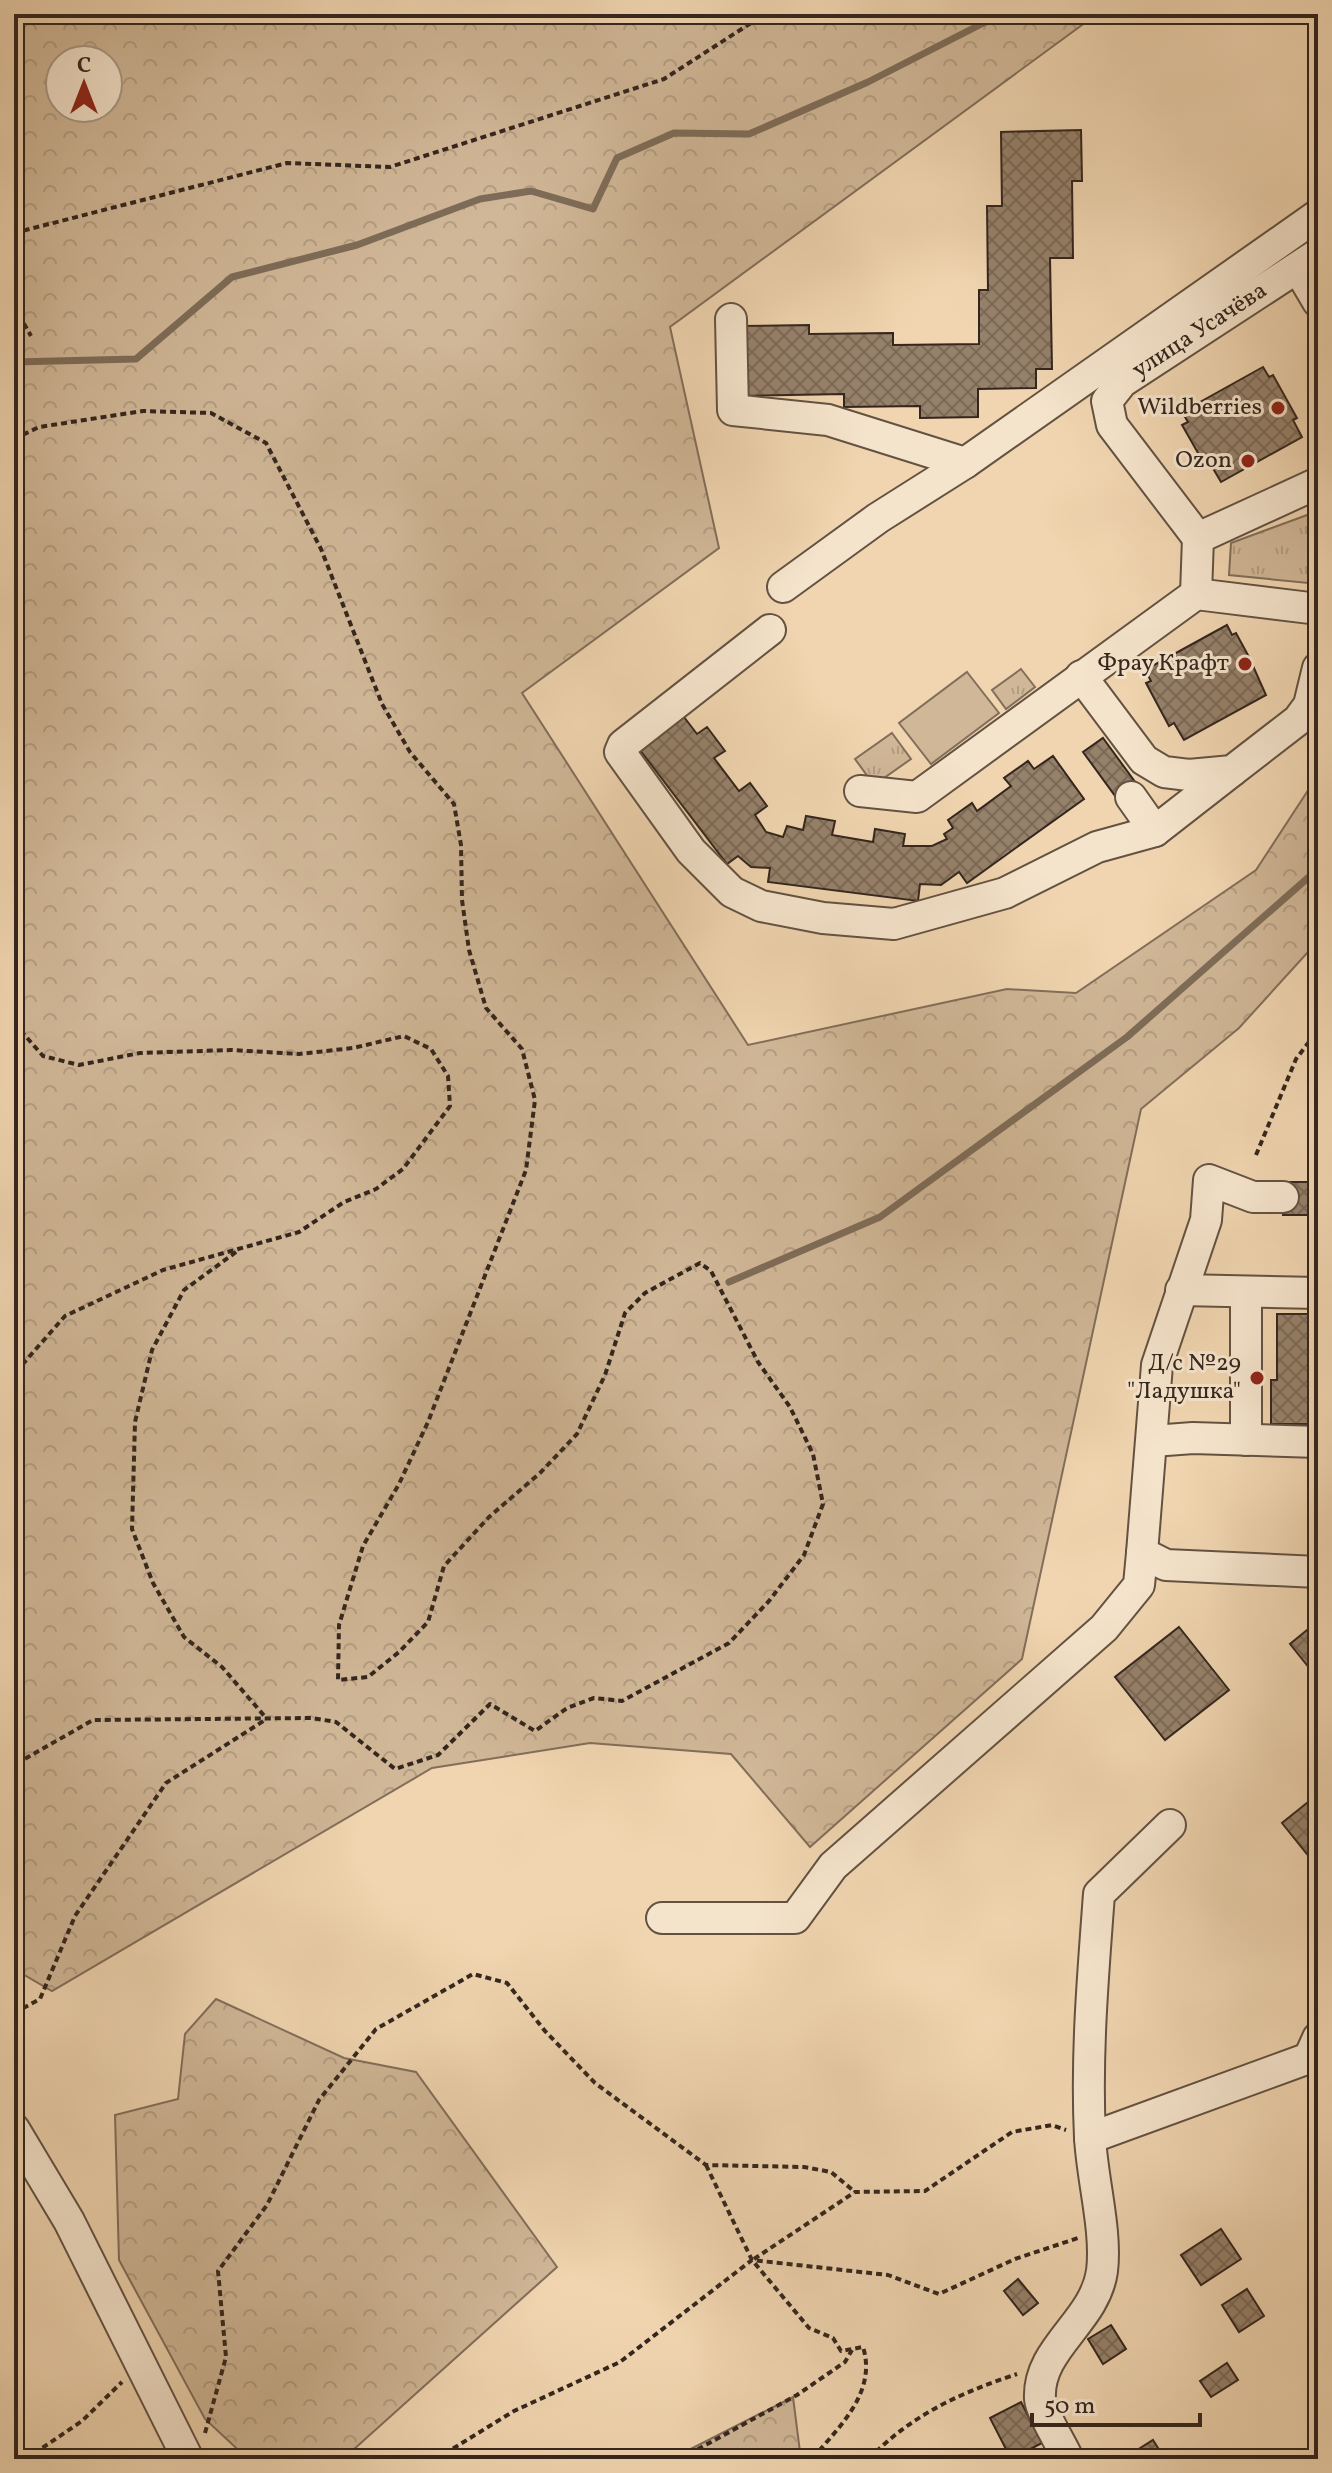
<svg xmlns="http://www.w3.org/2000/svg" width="1332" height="2473" viewBox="0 0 1332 2473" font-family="Vollkorn,serif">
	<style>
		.grass { fill: #d0b797; stroke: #826e5a; stroke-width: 2 }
		.forest { fill: url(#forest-crowns); stroke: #826e5a; stroke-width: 2; fill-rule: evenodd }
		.park { fill: url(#park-tufts); stroke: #826e5a; stroke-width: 2 }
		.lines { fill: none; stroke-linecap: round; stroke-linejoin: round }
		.stream { stroke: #7e6c58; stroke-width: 7 }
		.building { fill: url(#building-cross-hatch); stroke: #34261e; stroke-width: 2 }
		.minor-casing { stroke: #635242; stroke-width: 34 }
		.path { stroke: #34261e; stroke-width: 4; stroke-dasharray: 6 4; stroke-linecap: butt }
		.minor { stroke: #f5e4cc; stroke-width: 30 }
		.poi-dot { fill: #8f2418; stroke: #f5e4cc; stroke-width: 3 }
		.labels { text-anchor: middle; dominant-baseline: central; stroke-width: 6; stroke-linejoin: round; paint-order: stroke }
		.street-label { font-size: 24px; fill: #34261e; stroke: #f5e4cc }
		.poi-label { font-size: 24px; fill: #34261e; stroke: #f5e4cc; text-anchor: end }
	</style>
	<defs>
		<pattern id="forest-crowns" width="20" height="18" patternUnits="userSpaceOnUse" patternTransform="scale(2)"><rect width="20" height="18" fill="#d0b797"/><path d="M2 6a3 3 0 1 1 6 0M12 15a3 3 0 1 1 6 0" fill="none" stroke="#b39d82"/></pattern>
		<pattern id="park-tufts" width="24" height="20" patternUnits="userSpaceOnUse" patternTransform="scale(2)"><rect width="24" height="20" fill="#d0b797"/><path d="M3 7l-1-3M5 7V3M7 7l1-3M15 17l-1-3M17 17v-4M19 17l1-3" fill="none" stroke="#b39d82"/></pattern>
		<pattern id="building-cross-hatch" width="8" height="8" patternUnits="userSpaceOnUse" patternTransform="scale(2)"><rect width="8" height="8" fill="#96816a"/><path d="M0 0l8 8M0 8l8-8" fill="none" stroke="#7b6957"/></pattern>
	</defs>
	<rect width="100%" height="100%" fill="#f0d5b0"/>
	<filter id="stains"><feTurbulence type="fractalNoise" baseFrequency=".0025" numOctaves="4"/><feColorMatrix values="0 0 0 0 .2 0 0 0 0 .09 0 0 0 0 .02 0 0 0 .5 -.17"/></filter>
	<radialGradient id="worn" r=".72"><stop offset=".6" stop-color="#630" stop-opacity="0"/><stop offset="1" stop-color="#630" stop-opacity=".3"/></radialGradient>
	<polygon class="grass" points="967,672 999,713 931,764 899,723"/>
	<g class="forest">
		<path d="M14,14H1097L670,327L719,548L522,693L748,1045L1007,989L1076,993L1256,870L1318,775V941L1239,1028L1141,1109L1022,1659L810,1847L731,1754L590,1743L432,1768L52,1991L14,1969ZM60,60H108V108H60Z"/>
		<polygon points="216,1999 344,2058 416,2072 557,2267 343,2459 248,2459 205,2419 119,2260 115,2115 178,2099 185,2034"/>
		<polygon points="793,2397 800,2452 855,2459 671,2459"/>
	</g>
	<g class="park">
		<polygon points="1318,511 1318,584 1229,575 1231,543"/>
		<polygon points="1021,669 1035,687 1006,709 992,690"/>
		<polygon points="892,733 911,759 874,785 855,759"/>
	</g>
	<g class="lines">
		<g class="stream">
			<polyline points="14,362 136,359 232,277 357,245 480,199 531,191 593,209 617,158 674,133 749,134 868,82 1001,14"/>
			<polyline points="729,1282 880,1217 1127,1037 1318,869"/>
		</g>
	</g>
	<g class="building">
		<polygon points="1081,130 1082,181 1072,181 1073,258 1050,258 1052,369 1036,369 1036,388 978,389 978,417 920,418 920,406 844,407 844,394 739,396 738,326 809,325 809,334 893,333 893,345 979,344 979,290 988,290 987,206 1002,206 1001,132"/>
		<polygon points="1263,367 1269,377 1273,375 1297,418 1293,420 1302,437 1221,482 1211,465 1206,467 1182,425 1188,422 1182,412"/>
		<polygon points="1227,625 1232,635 1236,633 1249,657 1266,695 1184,740 1174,723 1169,726 1146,683 1151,681 1145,670"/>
		<polygon points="684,717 697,734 707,727 725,751 714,758 739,791 750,783 767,806 755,815 766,832 783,837 787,826 803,830 806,816 835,821 832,835 873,842 875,829 905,834 903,846 932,846 947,839 944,834 953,828 948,820 972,803 977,811 1011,786 1004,778 1028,761 1034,769 1053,756 1084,799 967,883 959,872 941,885 920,884 918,901 768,882 770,868 751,867 738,856 727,864 640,750"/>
		<polygon points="1103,738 1141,790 1121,804 1083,752"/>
		<rect x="1283" y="1182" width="35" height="33"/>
		<polygon points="1277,1314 1318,1314 1318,1424 1271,1424 1271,1380 1277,1380"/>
		<polygon points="1318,1621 1318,1679 1290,1644"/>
		<polygon points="1179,1627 1229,1690 1165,1740 1115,1677"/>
		<polygon points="1318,1794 1318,1868 1282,1823"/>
		<polygon points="1221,2229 1241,2259 1201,2285 1181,2255"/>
		<polygon points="1018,2279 1038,2303 1023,2315 1004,2291"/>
		<polygon points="1247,2289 1264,2316 1239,2332 1222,2305"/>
		<polygon points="1111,2325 1126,2349 1103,2364 1088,2339"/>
		<polygon points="1227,2363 1238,2380 1211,2397 1200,2381"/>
		<polygon points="1021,2402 1042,2443 1011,2459 990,2418"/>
		<polygon points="1153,2440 1165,2459 1127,2459 1126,2457"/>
	</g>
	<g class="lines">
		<g class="minor-casing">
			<g id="minor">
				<polyline points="1318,254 1122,382 1107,401 1112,425 1198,538 1318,483"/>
				<polyline points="1298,268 1318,302"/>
				<polyline points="731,319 733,410 828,420 965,463 1318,215"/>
				<polyline points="783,587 878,518 965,463"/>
				<polyline points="1196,594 1198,538"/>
				<polyline points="770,630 623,745 620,752 691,851 732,892 761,906 823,918 894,924 1005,893 1097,847 1155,831 1232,771"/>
				<polyline points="1081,676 1144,760 1164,772 1189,775 1232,771 1298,720 1309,705 1318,668"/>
				<polyline points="860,791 917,797 1196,594 1318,609"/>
				<polyline points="1131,797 1155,831"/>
				<polyline points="1283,1197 1253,1197 1209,1180 1206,1220 1157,1365 1142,1553 1166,1565 1318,1572"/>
				<polyline points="1181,1290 1318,1293"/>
				<polyline points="1246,1440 1246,1293"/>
				<polyline points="1153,1441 1193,1438 1318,1442"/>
				<polyline points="662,1918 795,1918 833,1866 1104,1628 1139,1585 1142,1553"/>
				<polyline points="14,2129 69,2221 188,2459"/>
				<polyline points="1090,2138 1309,2058 1318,2038"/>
				<path d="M1068,2459C1062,2445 1041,2412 1040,2399C1037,2348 1095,2322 1102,2271C1107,2231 1092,2179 1090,2137C1086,2056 1093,1975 1099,1894L1170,1825"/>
			</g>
		</g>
		<g class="path">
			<polyline points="14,233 287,163 390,167 664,79 765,14"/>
			<polyline points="14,306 31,336"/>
			<polyline points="14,439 39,427 143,411 211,413 266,443 321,549 382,704 410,752 454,804 461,845 462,900 469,950 486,1008 522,1049 535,1100 526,1170 428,1422 399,1484 363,1546 339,1625 338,1680 368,1677 399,1652 428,1622 444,1566 489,1517 540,1473 577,1434 605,1375 625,1313 645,1293 700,1263 711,1271 758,1362 790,1407 813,1454 823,1504 804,1555 769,1601 729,1643 622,1701 594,1698 567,1708 535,1731 490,1704 438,1755 395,1769 336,1722 312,1718 93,1720 14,1765"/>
			<polyline points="14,1023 43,1056 79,1065 140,1053 231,1050 299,1054 353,1048 404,1036 431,1049 448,1076 450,1106 403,1169 376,1189 344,1202 299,1232 163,1270 65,1316 14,1374"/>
			<polyline points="1256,1155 1296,1059 1318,1030"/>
			<polyline points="236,1252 184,1290 152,1350 135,1422 132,1529 153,1583 184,1637 222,1667 267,1719"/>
			<polyline points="14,2013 40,1999 75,1916 166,1783 265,1720"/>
			<path d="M706,2165L752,2260L809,2328L833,2338L841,2351L863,2347C877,2392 840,2426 812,2459"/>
			<polyline points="754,2259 855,2192 925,2191 1012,2132 1052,2125 1066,2130"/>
			<polyline points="205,2433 226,2357 218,2271 267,2205 319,2100 376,2029 473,1974 507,1983 545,2031 595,2083 706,2165 804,2167 831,2172 855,2192"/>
			<polyline points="26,2459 82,2421 122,2382"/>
			<polyline points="436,2459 514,2411 620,2362 752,2260 888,2275 939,2294 1015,2259 1078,2238"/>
			<polyline points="680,2459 797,2395 845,2362 852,2350"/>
			<path d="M869,2459C911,2415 960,2393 1017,2374"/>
		</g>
		<use href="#minor" class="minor"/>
	</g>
	<g class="poi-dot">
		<circle cx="1278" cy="408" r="8"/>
		<circle cx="1248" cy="461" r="8"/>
		<circle cx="1245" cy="664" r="8"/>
		<circle cx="1257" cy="1378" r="8"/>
	</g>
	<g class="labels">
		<g class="street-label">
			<text transform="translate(1200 331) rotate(-33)">улица Усачёва</text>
		</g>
		<g class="poi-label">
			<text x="1262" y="408">Wildberries</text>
			<text x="1232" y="461">Ozon</text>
			<text x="1229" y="664">Фрау Крафт</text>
			<text x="1241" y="1364">Д/с №29<tspan x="1241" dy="28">"Ладушка"</tspan></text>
		</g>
	</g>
	<rect width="1332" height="2473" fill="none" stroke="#f0d5b0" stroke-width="48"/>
	<rect x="16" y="16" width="1300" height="2441" fill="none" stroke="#34261e" stroke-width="4"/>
	<rect x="24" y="24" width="1284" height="2425" fill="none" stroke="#34261e" stroke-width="2"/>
	<g transform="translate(84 84)"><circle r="38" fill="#f5e4cc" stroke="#a89886" stroke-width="2"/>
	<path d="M0-6L14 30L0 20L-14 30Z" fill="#8f2418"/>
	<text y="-12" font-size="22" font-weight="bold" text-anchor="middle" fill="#34261e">С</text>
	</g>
	<path d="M1032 2413v12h168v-12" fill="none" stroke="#34261e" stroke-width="4"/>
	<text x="1044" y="2413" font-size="24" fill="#34261e" stroke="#f5e4cc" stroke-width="6" paint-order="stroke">50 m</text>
	<rect width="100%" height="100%" filter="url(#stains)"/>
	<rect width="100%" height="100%" fill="url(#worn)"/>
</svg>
